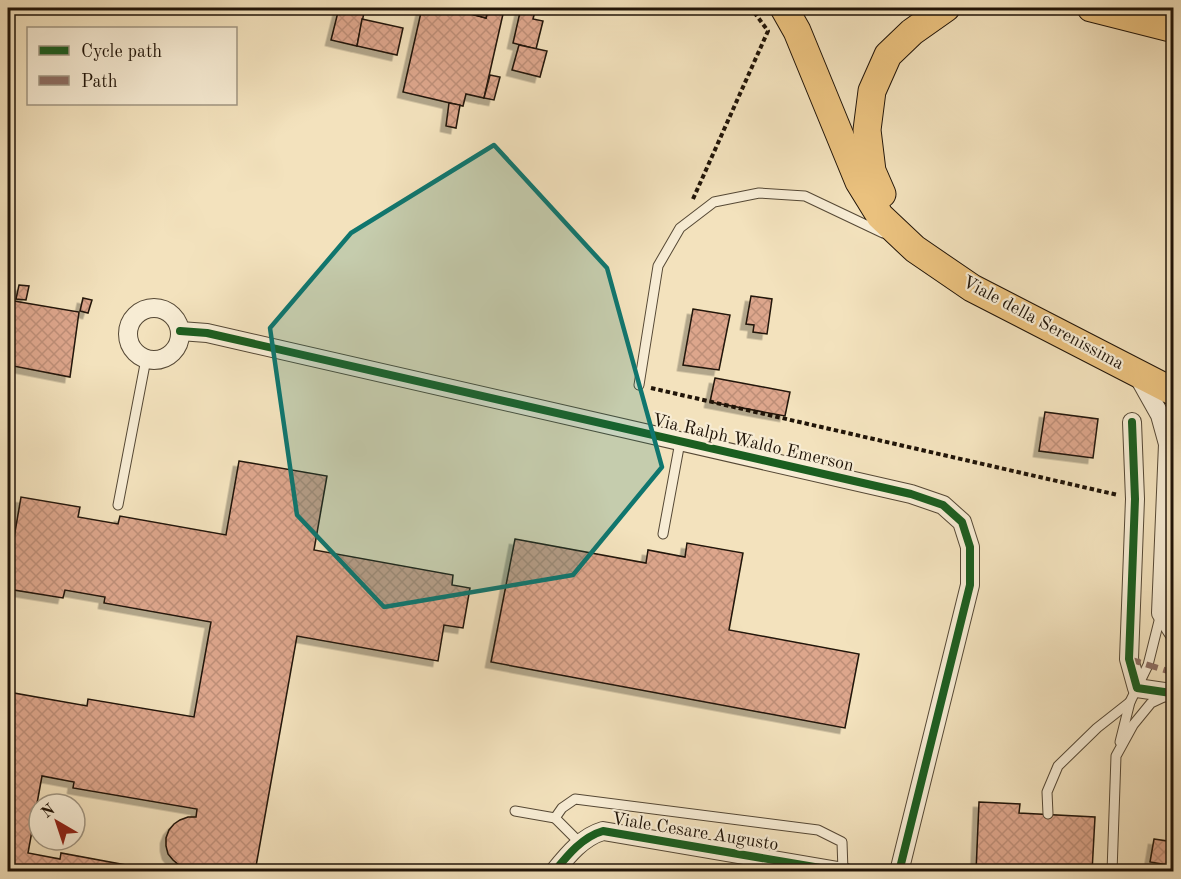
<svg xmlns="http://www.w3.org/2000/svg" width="1181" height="879" viewBox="0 0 1181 879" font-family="'Old Standard TT',serif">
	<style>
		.building { fill: url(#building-cross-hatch); stroke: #201408; stroke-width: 1.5; filter: url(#shadow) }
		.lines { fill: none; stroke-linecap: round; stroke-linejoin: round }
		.lane-casing { stroke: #554835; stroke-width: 11 }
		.street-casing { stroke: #554835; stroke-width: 20 }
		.primary-casing { stroke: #201408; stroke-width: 29 }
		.path { stroke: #201408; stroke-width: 4; stroke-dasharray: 4.5 3; stroke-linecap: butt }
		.lane { stroke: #f7ecd4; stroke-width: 9 }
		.street { stroke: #f7ecd4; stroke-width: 18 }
		.primary { stroke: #eac17e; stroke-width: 27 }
		.quiet { stroke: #8d6e63; stroke-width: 6; stroke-dasharray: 12 6; stroke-linecap: butt }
		.cycleway-casing { stroke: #f7ecd4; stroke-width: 11 }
		.cycleway { stroke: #1b5e20; stroke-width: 8 }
		.marked { fill: #0f766e; fill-opacity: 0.2; stroke: #0f766e; stroke-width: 4.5; stroke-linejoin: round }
		.labels { text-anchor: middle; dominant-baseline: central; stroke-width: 4.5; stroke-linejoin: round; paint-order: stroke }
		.street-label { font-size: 18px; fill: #201408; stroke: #f7ecd4 }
	</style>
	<defs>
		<pattern id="building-cross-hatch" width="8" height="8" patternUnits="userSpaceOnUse" patternTransform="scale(1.5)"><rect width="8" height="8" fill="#dda68c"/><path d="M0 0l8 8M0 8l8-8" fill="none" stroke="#bd8e77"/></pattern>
		<filter id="shadow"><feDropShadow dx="-5.5" dy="5.5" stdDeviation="0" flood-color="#0004"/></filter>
	</defs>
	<rect width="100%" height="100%" fill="#f3e2bd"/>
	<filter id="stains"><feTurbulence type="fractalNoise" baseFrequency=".00333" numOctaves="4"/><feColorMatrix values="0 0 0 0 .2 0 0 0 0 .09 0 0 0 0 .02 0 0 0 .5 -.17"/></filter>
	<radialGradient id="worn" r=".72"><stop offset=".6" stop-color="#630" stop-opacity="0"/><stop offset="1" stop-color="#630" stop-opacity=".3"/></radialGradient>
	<g class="building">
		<polygon points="339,8 365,8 357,46 331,40"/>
		<polygon points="422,8 449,8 486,18 488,11 503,14 484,98 466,94 463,106 403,92"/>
		<polygon points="449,8 488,8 486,18"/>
		<polygon points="521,8 536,8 533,19 543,21 536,49 513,43"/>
		<polygon points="362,19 403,28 397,55 357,46"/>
		<polygon points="519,45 547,51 540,77 512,70"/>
		<polygon points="490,75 500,77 494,100 484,98"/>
		<polygon points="449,103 460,105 456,128 446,126"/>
		<polygon points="19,285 29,286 26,300 16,299"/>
		<polygon points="751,296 772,299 767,334 753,332 754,325 746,324"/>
		<polygon points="83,298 92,300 88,313 80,311"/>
		<polygon points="8,300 79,312 70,377 8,365"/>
		<polygon points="693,309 730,315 719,370 683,365"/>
		<polygon points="715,378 790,392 785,416 710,402"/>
		<polygon points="1045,412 1098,419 1093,458 1039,451"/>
		<polygon points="239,461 327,476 314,550 453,575 452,585 470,588 463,628 444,625 438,661 297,636 255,872 186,872 187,868 179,865 173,860 168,854 166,846 166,838 169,830 174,824 180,820 188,817 196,817 197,809 73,788 74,782 42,776 28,853 60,859 61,853 164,872 8,872 8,692 87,706 88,699 194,717 211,622 104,603 105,597 65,590 63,598 8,589 8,573 21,497 80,507 78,517 118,524 120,516 226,535"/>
		<polygon points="515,539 646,563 648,550 685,557 687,543 743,553 729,630 859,654 845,728 491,662"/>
		<polygon points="979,802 1020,804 1019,813 1095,817 1092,872 1017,870 1017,872 976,872"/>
		<polygon points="1154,839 1174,842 1174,866 1150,862"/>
	</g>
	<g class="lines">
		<g class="lane-casing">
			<g id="lane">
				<polyline points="639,385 658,266 680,228 714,202 759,193 805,196 883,233"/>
				<polyline points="118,505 146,359"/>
				<polyline points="663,534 680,442"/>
				<polyline points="1120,742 1130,702 1148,665 1161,613"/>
				<polyline points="515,811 555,818"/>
				<polyline points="1048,814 1047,792 1058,766 1097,728 1130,702"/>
				<polyline points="581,844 555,818 562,808 575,799 818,830 842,842 843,871"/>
				<polyline points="1112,872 1116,756 1133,725 1151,703 1168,695"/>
			</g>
		</g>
		<g class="street-casing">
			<g id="street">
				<circle cx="154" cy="334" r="26"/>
				<polyline points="180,331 207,333 911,494 943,505 962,522 970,547 970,585 899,872"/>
				<polyline points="1137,374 1160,415 1168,444 1161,613 1174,633"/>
				<polyline points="1132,422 1135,499 1129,659 1137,688 1171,693"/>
				<path d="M554,872C567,856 582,837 603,831L844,872"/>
			</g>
		</g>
		<g class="primary-casing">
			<g id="primary">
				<polyline points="784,8 797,31 859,182 880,216 915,249 972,288 1174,392"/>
				<polyline points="1091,8 1174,29"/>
				<polyline points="882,194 872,171 867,130 872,91 888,55 912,32 946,8"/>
			</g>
		</g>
		<g class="path">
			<polyline points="693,199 768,31 751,8"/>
			<polyline points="651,388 1118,495"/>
		</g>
		<use href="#lane" class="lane"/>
		<use href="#street" class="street"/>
		<use href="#primary" class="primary"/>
		<polyline class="quiet" points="1129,659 1174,673"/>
		<g class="cycleway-casing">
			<g id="cycleway">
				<polyline points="180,331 207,333 911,494 943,505 962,522 970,547 970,585 899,872"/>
				<polyline points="1132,422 1135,499 1129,659 1137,688 1171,693"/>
				<path d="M554,872C567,856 582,837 603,831L844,872"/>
			</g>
		</g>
		<use href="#cycleway" class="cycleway"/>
	</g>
	<path class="marked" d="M494,145L607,268L662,467L573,575L384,607L297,515L270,328L351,233Z"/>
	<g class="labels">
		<g class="street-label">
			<text transform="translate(1043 323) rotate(28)">Viale della Serenissima</text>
			<text transform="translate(753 443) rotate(13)">Via Ralph Waldo Emerson</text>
			<text transform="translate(695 832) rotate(9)">Viale Cesare Augusto</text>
		</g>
	</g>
	<rect width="1181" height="879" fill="none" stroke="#f3e2bd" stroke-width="30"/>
	<rect x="9" y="9" width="1163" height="861" fill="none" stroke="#201408" stroke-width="3"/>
	<rect x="15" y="15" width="1151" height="849" fill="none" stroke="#201408" stroke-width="1.5"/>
	<rect x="27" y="27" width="210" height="78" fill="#f7ecd4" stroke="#a19682" stroke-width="1.5"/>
	<rect x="39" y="46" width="30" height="9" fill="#1b5e20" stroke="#a19682" stroke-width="1.5"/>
	<text x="81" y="57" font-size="18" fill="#201408">Cycle path</text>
	<rect x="39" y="76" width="30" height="9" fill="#8d6e63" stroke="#a19682" stroke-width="1.5"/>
	<text x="81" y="87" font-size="18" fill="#201408">Path</text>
	<g transform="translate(57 822) rotate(321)"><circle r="28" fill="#f7ecd4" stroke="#a19682" stroke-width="1.5"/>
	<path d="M0-4.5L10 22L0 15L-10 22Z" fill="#8f2418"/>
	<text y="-9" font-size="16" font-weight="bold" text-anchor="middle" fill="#201408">N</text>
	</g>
	<rect width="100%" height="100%" filter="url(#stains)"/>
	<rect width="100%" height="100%" fill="url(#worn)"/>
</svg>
